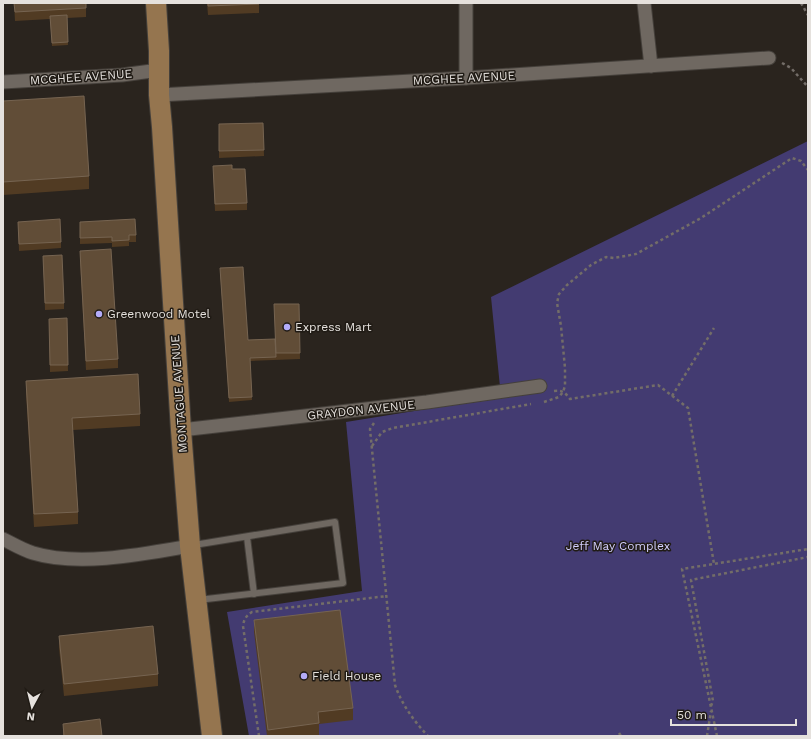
<svg xmlns="http://www.w3.org/2000/svg" width="811" height="739" viewBox="0 0 811 739" font-family="'Work Sans',sans-serif">
	<style>
		.green { fill: #433b71 }
		.lines { fill: none; stroke-linecap: round; stroke-linejoin: round }
		.lane-casing { stroke: #45403b; stroke-width: 8 }
		.street-casing { stroke: #45403b; stroke-width: 15 }
		.primary-casing { stroke: #45403b; stroke-width: 22 }
		.path { stroke: #736d68; stroke-width: 2.5; stroke-dasharray: 3 3; stroke-linecap: butt }
		.lane { stroke: #6f6861; stroke-width: 6 }
		.street { stroke: #6f6861; stroke-width: 13 }
		.primary { stroke: #95754f; stroke-width: 20 }
		.wall { fill: #513b23 }
		.building { fill: #614d37; stroke: #766451 }
		.poi-dot { fill: #b4acf9; stroke: #201b15; stroke-width: 1.5 }
		.labels { text-anchor: middle; dominant-baseline: central; stroke-width: 3; stroke-linejoin: round; paint-order: stroke }
		.street-label { font-size: 12px; fill: #e5e1dd; stroke: #201b15 }
		.poi-label { font-size: 12px; fill: #e5e1dd; stroke: #201b15; text-anchor: start }
		.park-label { font-size: 12px; fill: #d2cefc; stroke: #201b15 }
	</style>
	<rect width="100%" height="100%" fill="#2a241e"/>
	<polygon class="green" points="808,141 808,736 249,736 227,612 362,591 346,422 501,397 491,297"/>
	<g class="lines">
		<g class="lane-casing">
			<g id="lane">
				<polyline points="247,537 254,594"/>
				<polyline points="194,545 335,522 343,583 198,600"/>
			</g>
		</g>
		<g class="street-casing">
			<g id="street">
				<polyline points="466,3 466,78"/>
				<polyline points="644,3 651,66"/>
				<polyline points="3,82 122,75 159,70"/>
				<polyline points="159,95 466,78 769,58"/>
				<polyline points="181,430 427,402 540,386"/>
				<path d="M3,539C13,544 23,550 33,553C79,567 144,554 190,546"/>
			</g>
		</g>
		<g class="primary-casing">
			<polyline id="primary" points="156,3 159,51 159,95 162,127 181,430 190,546 212,736"/>
		</g>
		<g class="path">
			<polyline points="801,3 808,15"/>
			<polyline points="782,63 791,68 808,87"/>
			<path d="M554,391C562,390 565,392 570,399L658,385L688,408L714,564"/>
			<polyline points="672,396 714,328"/>
			<polyline points="544,402 559,397 563,392 565,386 565,368 561,326 557,303 559,294 567,285 591,265 606,257 614,258 636,254 701,218 792,158 801,161 808,170"/>
			<path d="M374,423L370,429L395,685C402,705 414,721 428,736"/>
			<polyline points="372,446 382,432 393,428 531,404"/>
			<polyline points="711,706 713,701 691,580 808,557"/>
			<polyline points="619,733 621,736"/>
			<path d="M259,736L243,626C244,619 246,616 252,612L387,596"/>
			<polyline points="707,736 711,711"/>
			<polyline points="717,736 682,569 808,549"/>
		</g>
		<use href="#lane" class="lane"/>
		<use href="#street" class="street"/>
		<use href="#primary" class="primary"/>
	</g>
	<g class="wall">
		<polygon points="14,3 86,3 86,17 67,18 68,45 52,46 50,19 15,21"/>
		<polygon points="207,3 259,3 259,13 208,15"/>
		<polygon points="3,101 89,176 89,189 3,195"/>
		<polygon points="263,123 264,156 219,158 219,124"/>
		<polygon points="232,169 247,203 247,210 215,211 213,172"/>
		<polygon points="18,222 61,242 61,248 19,251"/>
		<polygon points="80,222 136,235 136,242 129,242 129,246 112,247 112,243 80,244"/>
		<polygon points="80,251 118,359 118,368 86,370 80,260"/>
		<polygon points="43,256 64,303 64,309 45,310"/>
		<polygon points="220,272 248,340 275,339 299,304 300,359 250,361 252,400 229,402"/>
		<polygon points="67,318 68,371 50,372 49,319"/>
		<polygon points="26,381 140,414 140,426 73,430 78,512 78,524 34,527 26,393"/>
		<polygon points="254,620 353,708 353,720 319,724 319,736 267,736 254,632"/>
		<polygon points="59,636 158,674 158,686 64,696 59,648"/>
		<polygon points="63,724 102,736 63,736"/>
	</g>
	<g class="building">
		<polygon points="14,3 86,3 86,8 15,12"/>
		<polygon points="208,3 259,3 259,4 208,6"/>
		<polygon points="67,15 68,42 52,43 50,16"/>
		<polygon points="84,96 89,176 3,182 3,101"/>
		<polygon points="263,123 264,150 219,151 219,124"/>
		<polygon points="232,165 232,169 245,169 247,203 215,204 213,166"/>
		<polygon points="60,219 61,242 19,244 18,222"/>
		<polygon points="135,219 136,235 129,235 129,240 112,241 112,237 80,238 80,222"/>
		<polygon points="111,249 118,359 86,361 80,251"/>
		<polygon points="62,255 64,303 45,303 43,256"/>
		<polygon points="243,267 248,340 275,339 276,357 250,358 252,397 229,398 220,268"/>
		<polygon points="274,304 299,304 300,353 276,353"/>
		<polygon points="67,318 68,365 50,365 49,319"/>
		<polygon points="138,374 140,414 72,418 78,512 34,514 26,381"/>
		<polygon points="340,610 353,708 318,712 319,723 268,730 254,620"/>
		<polygon points="153,626 158,674 64,684 59,636"/>
		<polygon points="100,719 102,736 64,736 63,724"/>
	</g>
	<g class="poi-dot">
		<circle cx="99" cy="314" r="4"/>
		<circle cx="287" cy="327" r="4"/>
		<circle cx="304" cy="676" r="4"/>
	</g>
	<g class="labels">
		<g class="street-label">
			<text transform="translate(81 77) rotate(-4)">MCGHEE AVENUE</text>
			<text transform="translate(464 78) rotate(-3)">MCGHEE AVENUE</text>
			<text transform="translate(179 394) rotate(-94)">MONTAGUE AVENUE</text>
			<text transform="translate(361 410) rotate(-6)">GRAYDON AVENUE</text>
		</g>
		<g class="poi-label">
			<text x="107" y="314">Greenwood Motel</text>
			<text x="295" y="327">Express Mart</text>
			<text x="312" y="676">Field House</text>
		</g>
		<g class="park-label">
			<text x="618" y="546">Jeff May Complex</text>
		</g>
	</g>
	<rect width="811" height="739" fill="none" stroke="#e5e1dd" stroke-width="8"/>
	<g transform="translate(32 707) rotate(187)" stroke="#201b15" stroke-width="3" paint-order="stroke">
	<path d="M0-3L7 15L0 10L-7 15Z" fill="#e5e1dd"/>
	<text y="-6" font-size="11" font-weight="bold" text-anchor="middle" fill="#e5e1dd">N</text>
	</g>
	<path d="M671 719v6h125v-6" fill="none" stroke="#e5e1dd" stroke-width="2"/>
	<text x="677" y="719" font-size="12" fill="#e5e1dd" stroke="#201b15" stroke-width="3" paint-order="stroke">50 m</text>
</svg>
